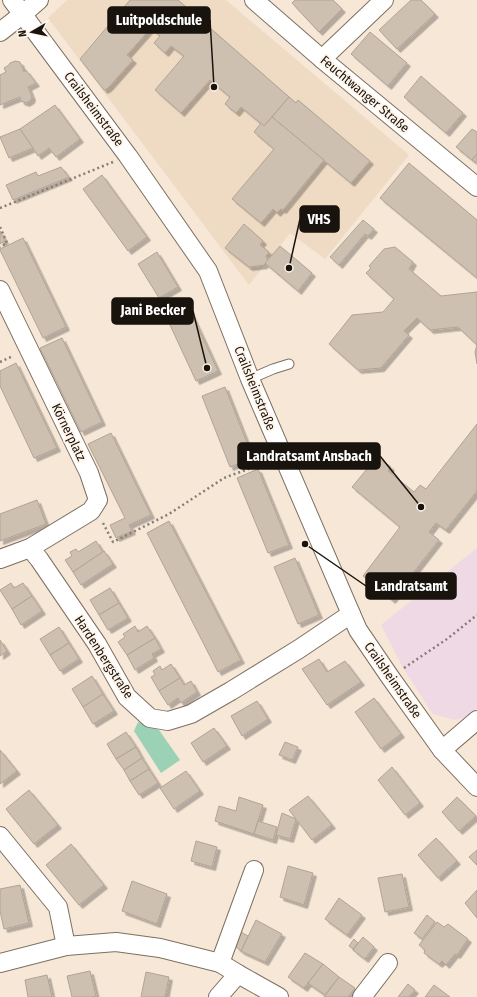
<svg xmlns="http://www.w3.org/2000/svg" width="477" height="997" viewBox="0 0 477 997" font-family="'Fira Sans Condensed',sans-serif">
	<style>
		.commercial { fill: #efd9e5 }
		.built { fill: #efdac4 }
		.green { fill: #9bd1b4 }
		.building { fill: #cec0b0; stroke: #b2a394; filter: url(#shadow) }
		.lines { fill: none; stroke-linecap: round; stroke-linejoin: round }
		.service-casing { stroke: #7d7061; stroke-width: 11 }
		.minor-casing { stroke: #7d7061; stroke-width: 20 }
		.path { stroke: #877d72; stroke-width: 2.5; stroke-dasharray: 2 3; stroke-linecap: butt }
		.service { stroke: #fff; stroke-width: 9 }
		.minor { stroke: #fff; stroke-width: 18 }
		.labels { text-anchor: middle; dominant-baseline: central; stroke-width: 4; stroke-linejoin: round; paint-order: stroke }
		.street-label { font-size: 13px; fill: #18130d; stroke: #fff5eb }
		.leader { fill: none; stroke: #18130d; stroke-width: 1.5 }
		.callout-dot { fill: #18130d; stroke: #fff5eb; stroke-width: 1.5 }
		.callout { fill: #18130d; stroke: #18130d; stroke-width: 1.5 }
		.callout-label { font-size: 14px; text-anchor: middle; font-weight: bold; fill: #fff }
	</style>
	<defs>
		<filter id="shadow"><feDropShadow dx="3.5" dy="3.5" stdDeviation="0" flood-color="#0004"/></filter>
	</defs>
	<rect width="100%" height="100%" fill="#f6e7d7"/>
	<polygon class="commercial" points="477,548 477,709 469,716 455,720 433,714 403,668 381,625"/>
	<polygon class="built" points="67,0 226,0 409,155 325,259 290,233 249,285 48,18"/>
	<polygon class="green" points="138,722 159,730 180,760 161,773 134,731"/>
	<g class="building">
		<polygon points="130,0 178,0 289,97 264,126 241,107 236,113 225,104 230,97 210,80 181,113 155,90 184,56 171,46 165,53 154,43 160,36 151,28 127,55 133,60 108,88 104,90 80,59"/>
		<polygon points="295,0 333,0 342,9 319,32 292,3"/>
		<polygon points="411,0 421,0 435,14 397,49 379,30"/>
		<polygon points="370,32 407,63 388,86 351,54"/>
		<polygon points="15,61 20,62 24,72 26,70 36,83 28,87 32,97 31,100 26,103 21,101 20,97 0,105 0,75 6,72 4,68 9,65 10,63"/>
		<polygon points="421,76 463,113 446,133 404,97"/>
		<polygon points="289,97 296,103 298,100 370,161 351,183 272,117"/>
		<polygon points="55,105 80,139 56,157 49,148 38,156 20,129"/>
		<polygon points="272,117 324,160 283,210 281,209 277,213 273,209 261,223 232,199 274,149 254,132 261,123 264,126"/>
		<polygon points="20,129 33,148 9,158 0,137"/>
		<polygon points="472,129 477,132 477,154 472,160 456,147"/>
		<polygon points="477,154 477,163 472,160"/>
		<polygon points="409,163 477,220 477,278 380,198"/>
		<polygon points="61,167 69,177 13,200 6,185 36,172 38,176"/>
		<polygon points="102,175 147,237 128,251 83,189"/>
		<polygon points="363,220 374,229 368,236 365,234 339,265 330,257"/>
		<polygon points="244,224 263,241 260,245 269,252 266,256 268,261 264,265 249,267 225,248"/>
		<polygon points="0,231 5,241 0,244"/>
		<polygon points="23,238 66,327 43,338 0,250 0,249"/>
		<polygon points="280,246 312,273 298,291 265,263"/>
		<polygon points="395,247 413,262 409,269 441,296 477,292 477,364 475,352 477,345 458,327 430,330 417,318 404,331 409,335 381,368 358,370 329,344 352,315 383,312 394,299 366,273 371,268 369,266 384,249"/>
		<polygon points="157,252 178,287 159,298 138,264"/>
		<polygon points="185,300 218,371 196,381 163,310"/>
		<polygon points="62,338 102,422 81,432 40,348"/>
		<polygon points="16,363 57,448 34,458 0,386 0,371"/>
		<polygon points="225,387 253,458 230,467 202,396"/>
		<polygon points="477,424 477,491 446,530 436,523 429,532 439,540 392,600 363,576 400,527 352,487 377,457 391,467 388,471 414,492 420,485 426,489"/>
		<polygon points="111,433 151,515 129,525 132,531 116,538 110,525 125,518 88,444"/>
		<polygon points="258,469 289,545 268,553 237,478"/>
		<polygon points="37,500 46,524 0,541 0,514"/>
		<polygon points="169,521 241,660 218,672 147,533"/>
		<polygon points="96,541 103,552 73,572 65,560 72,556 70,552 76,549 78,552"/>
		<polygon points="104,551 113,564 81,585 73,572"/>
		<polygon points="295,558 319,615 298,624 274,567"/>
		<polygon points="11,583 14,588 23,583 32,596 12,609 0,590"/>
		<polygon points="110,588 119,603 99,615 90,600"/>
		<polygon points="32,596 42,611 21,625 12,609"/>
		<polygon points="119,603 128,618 108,630 99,615"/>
		<polygon points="135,626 138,632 147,626 155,638 127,655 118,642 125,637 123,634"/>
		<polygon points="59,627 69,643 50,655 40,639"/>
		<polygon points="155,638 161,649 152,654 154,658 135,670 127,655"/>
		<polygon points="0,640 7,651 0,656"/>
		<polygon points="69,643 79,659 60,671 50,655"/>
		<polygon points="319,659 327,672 345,661 361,682 327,705 302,669"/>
		<polygon points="171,664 180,678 159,691 151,677 155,675 153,671 160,666 162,670"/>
		<polygon points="92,676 103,694 83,707 72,689"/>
		<polygon points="180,678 184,685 191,681 197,692 181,703 178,698 168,705 159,691"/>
		<polygon points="103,694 114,711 93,724 83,707"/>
		<polygon points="374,698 401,734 381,749 355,712"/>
		<polygon points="257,701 268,719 242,736 231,716"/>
		<polygon points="214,728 227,746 203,762 191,743"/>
		<polygon points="126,732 136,747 116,759 107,744"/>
		<polygon points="285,742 298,747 292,760 279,755"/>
		<polygon points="136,747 142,758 124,770 116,759"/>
		<polygon points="0,750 17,771 0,784"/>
		<polygon points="142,758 149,769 130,781 124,770"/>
		<polygon points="392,767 420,803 405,815 378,780"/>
		<polygon points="149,769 158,783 139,795 130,781"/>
		<polygon points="186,771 200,791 174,809 160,788"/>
		<polygon points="29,790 58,825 34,844 6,809"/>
		<polygon points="308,796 332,825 312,840 289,810"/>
		<polygon points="239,797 263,805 254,834 215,821 219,806 236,811"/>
		<polygon points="457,797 476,816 459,831 442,812"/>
		<polygon points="282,813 296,819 290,839 276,835"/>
		<polygon points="258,821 277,827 273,840 254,834"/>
		<polygon points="436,838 457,861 438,878 418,855"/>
		<polygon points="196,841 217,847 212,867 191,861"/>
		<polygon points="71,844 104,885 79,905 46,865"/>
		<polygon points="477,850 477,865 469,857"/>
		<polygon points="288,866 313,873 304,905 280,897"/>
		<polygon points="402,874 409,907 385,912 378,878"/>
		<polygon points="132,881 167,894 157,924 122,911"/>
		<polygon points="20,885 29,923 4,929 0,911 0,889"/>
		<polygon points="477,890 477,918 465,903"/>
		<polygon points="339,898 362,915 347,935 325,919"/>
		<polygon points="427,915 435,922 422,939 414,933"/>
		<polygon points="256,920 282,934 265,962 241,951"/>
		<polygon points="437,922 444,927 448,924 468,939 457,955 455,954 446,965 442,961 439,964 424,953 425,950 419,945"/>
		<polygon points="241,932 248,936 241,951 236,947"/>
		<polygon points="363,937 374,947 365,959 353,950"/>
		<polygon points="354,939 358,943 353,949 349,946"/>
		<polygon points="305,953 323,964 304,988 288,977"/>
		<polygon points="323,964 339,977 325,995 308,983"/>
		<polygon points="90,971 96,996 92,997 72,997 67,976"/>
		<polygon points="146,972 169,977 165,997 141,997"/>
		<polygon points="47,975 52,997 28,997 25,980"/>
		<polygon points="339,977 355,988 348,997 324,997"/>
		<polygon points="408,984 415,990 409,997 398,997"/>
		<polygon points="434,985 450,997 425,997"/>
	</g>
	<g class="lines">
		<g class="service-casing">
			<polyline id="service" points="250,379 273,369 289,364"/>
		</g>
		<g class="minor-casing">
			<g id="minor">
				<polyline points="12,0 128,156 208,271 250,379 351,614 358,630 390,677 442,750 477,787"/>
				<polyline points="254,0 322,59 477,187"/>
				<polyline points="0,32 23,14 39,0"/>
				<polyline points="322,59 384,0"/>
				<polyline points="0,290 89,473 98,500 91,511 30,548 0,559"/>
				<polyline points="30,548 39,559 97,644 127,697 150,718 168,721 191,714 231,691 299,649 351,614"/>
				<polyline points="442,750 477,720"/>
				<polyline points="0,836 58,907 66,946"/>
				<polyline points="0,963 66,946 116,942 160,948 220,963 238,974 279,997"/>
				<polyline points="220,963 254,870"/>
				<polyline points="218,997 238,974"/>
				<polyline points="362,997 388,963"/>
			</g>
		</g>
		<g class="path">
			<polyline points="0,208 113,162"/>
			<polyline points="0,227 7,243 0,247"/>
			<polyline points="0,362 13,356"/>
			<polyline points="103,523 113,542 169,514 224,478 267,462"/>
			<polyline points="404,668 447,639 477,615"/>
		</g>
		<use href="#service" class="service"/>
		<use href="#minor" class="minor"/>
	</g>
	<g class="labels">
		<g class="street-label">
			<text transform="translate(365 94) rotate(40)">Feuchtwanger Straße</text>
			<text transform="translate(94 109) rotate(53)">Crailsheimstraße</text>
			<text transform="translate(255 388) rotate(68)">Crailsheimstraße</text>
			<text transform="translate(69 432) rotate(64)">Körnerplatz</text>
			<text transform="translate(104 657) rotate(57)">Hardenbergstraße</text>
			<text transform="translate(393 680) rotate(55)">Crailsheimstraße</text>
		</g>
	</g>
	<path class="leader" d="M214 87L210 20M289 268L300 219M207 368L193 311M421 507L380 456M305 544L366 586"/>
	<g class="callout-dot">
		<circle cx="214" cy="87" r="4"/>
		<circle cx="289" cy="268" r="4"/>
		<circle cx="207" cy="368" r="4"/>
		<circle cx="421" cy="507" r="4"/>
		<circle cx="305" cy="544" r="4"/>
	</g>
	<g class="callout">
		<rect x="108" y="7" width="102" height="26" rx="4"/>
		<rect x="300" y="206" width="39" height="26" rx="4"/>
		<rect x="112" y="298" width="81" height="26" rx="4"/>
		<rect x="238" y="443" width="142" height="26" rx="4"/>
		<rect x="366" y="573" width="90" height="26" rx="4"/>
	</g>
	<g class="callout-label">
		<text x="159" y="25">Luitpoldschule</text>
		<text x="319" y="224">VHS</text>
		<text x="153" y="315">Jani Becker</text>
		<text x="309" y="461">Landratsamt Ansbach</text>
		<text x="411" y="591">Landratsamt</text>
	</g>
	<g transform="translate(32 32) rotate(261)" stroke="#fff5eb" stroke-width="3" paint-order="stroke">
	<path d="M0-3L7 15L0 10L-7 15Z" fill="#18130d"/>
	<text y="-6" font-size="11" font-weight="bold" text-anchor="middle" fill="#18130d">N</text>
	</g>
</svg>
